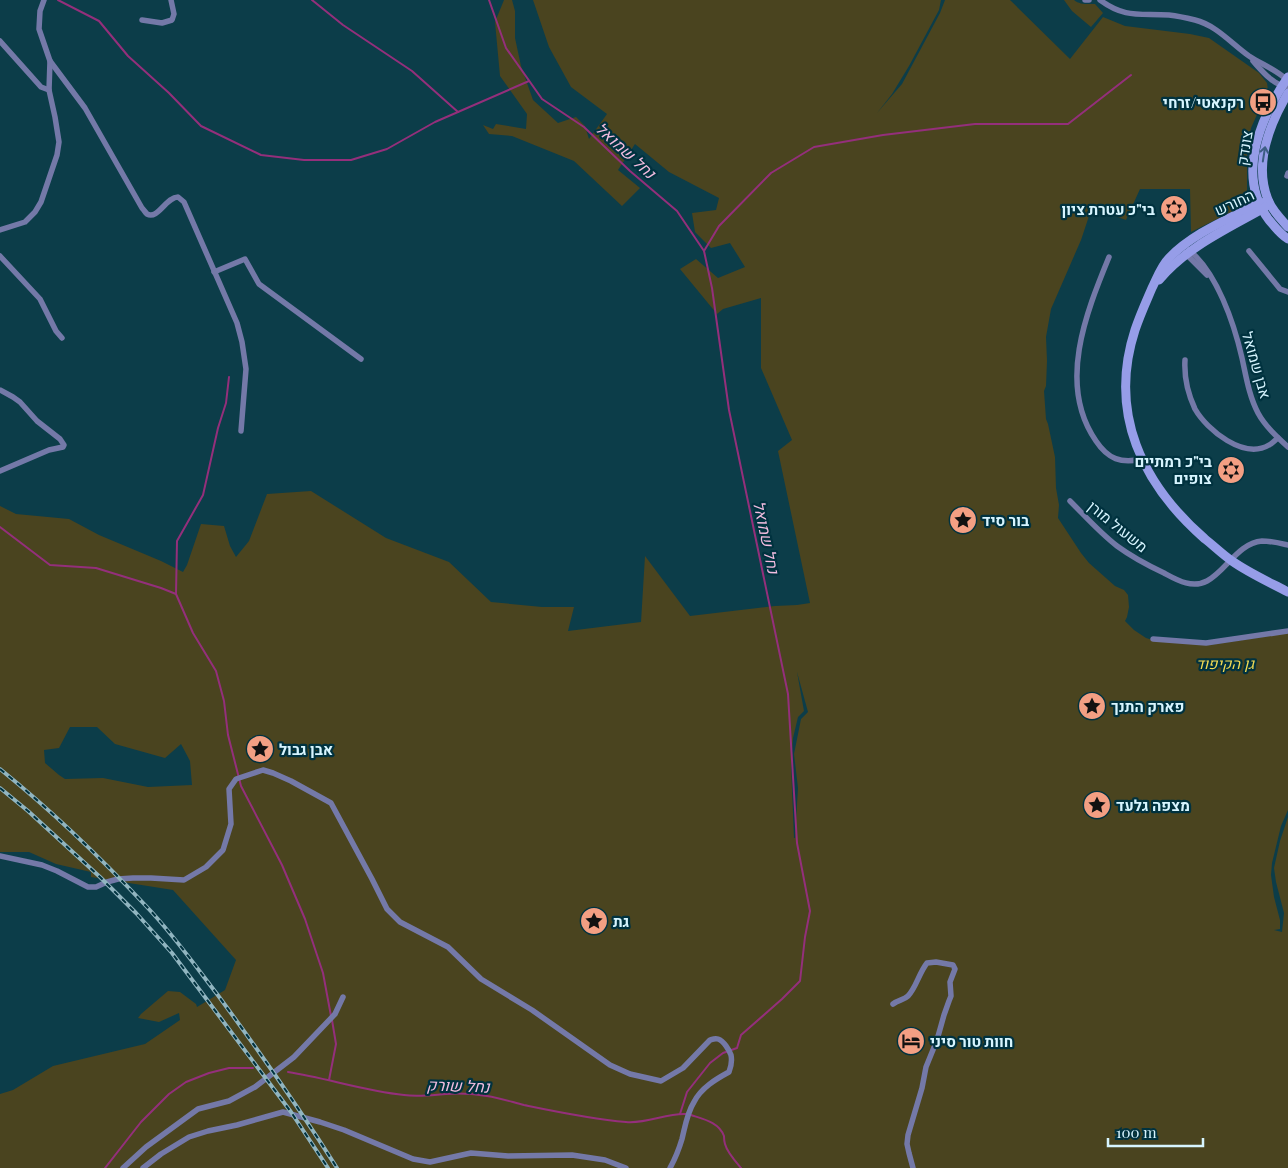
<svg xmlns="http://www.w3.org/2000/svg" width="1288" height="1168" viewBox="0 0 1288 1168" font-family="'Playfair Display',Heebo,serif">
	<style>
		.green { fill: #4a441f; fill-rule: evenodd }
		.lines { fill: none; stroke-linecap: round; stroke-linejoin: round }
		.stream { stroke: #942f7b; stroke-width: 2 }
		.street { stroke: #7479a8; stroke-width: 5.5 }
		.secondary { stroke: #969de8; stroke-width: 9 }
		.rail-casing { stroke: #91b5c0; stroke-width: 4 }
		.rail { stroke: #00323f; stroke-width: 2; stroke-dasharray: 5.5; stroke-linecap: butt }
		.oneway { stroke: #3c5d83 }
		.labels { text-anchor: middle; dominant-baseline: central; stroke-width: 4.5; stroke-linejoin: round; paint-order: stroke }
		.poi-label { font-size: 15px; font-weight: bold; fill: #d7f5ff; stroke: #00323f; text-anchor: start }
		.street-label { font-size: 15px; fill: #d7f5ff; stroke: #00323f }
		.park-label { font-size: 15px; font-style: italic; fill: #f2da53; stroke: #00323f }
		.water-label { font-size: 16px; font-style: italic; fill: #f2bde0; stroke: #00323f }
	</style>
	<rect width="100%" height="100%" fill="#0c3d49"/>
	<g class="green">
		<path d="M504,0H512L515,11V38L521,66L533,100L558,123L576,117L585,126L589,139L607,114L571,87L549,47L533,0H941L939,10L909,66L892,94L877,113L902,84L940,13L945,0H1010L1070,59L1103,17L1125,26L1190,34L1209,38L1259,73L1267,83L1268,90L1251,128L1247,150V199L1245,205L1191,232L1190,189H1140L1126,220L1097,210L1095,214L1091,212L1090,213L1081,240L1051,309L1046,337L1047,361L1046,386L1044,391L1046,419L1048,424L1055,457L1056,488L1059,505L1058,518L1081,553L1089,563L1115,586L1124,590L1128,595L1129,607L1127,617L1125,621L1134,630L1146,638L1156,641L1209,645L1288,633V810L1281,826L1272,863L1271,875L1274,897L1280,920V929L1274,930L1282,932L1284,913L1276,882L1274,868L1280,841L1288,817V1168H0V1094L13,1090L53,1066L145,1044L180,1020L179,1013L159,1022L138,1018L141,1014L168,991L180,992L196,1004L197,1007L225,990L236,960L173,890L91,877V872L56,864L29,852H0V506L16,514L69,519L99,535L161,561L183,572L187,565L201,524L224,526L230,546L236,557L249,541L267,494L311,491L386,538L449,562L491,602L542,607H574L568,631L641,622L645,556L690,616L775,606L797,605L810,603L778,451L792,440L761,368V298L723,309L717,314L680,269L696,259L718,278L745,267L730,243L711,248L695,232L692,213L716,210L719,198L669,172L635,144L618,170L640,188L622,206L574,161L512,136L489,134L483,125L493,129L496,124L526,129L527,114L500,76L495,22ZM797,672L808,712L801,719L794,754L798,788L795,838H794L791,765L793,738L798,717L804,711ZM70,727H97L115,744L165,758L181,744L190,761L192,785L148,787L103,778L65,779L59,775L45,763L44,750L59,748Z"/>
		<path d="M1064,0H1074C1080,5 1087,4 1095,4L1103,13L1091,27L1072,11Z"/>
	</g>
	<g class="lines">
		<g class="stream">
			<polyline points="58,0 99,21 128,56 169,93 201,126 261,155 304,160 351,160 387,149 435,122 529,81"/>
			<polyline points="312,0 343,25 412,71 458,112"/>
			<polyline points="489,0 506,48 542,99 584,127 630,171 677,211 704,251 712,288 729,410 788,694 797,843 810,911 805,937 800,981 782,999 741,1035 737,1048 723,1053 710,1063 687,1092 680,1114"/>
			<polyline points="704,251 719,226 771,173 814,147 883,135 975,124 1068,124 1131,75"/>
			<polyline points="229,377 226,403 218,428 203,495 177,541 176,594 193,633 216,671 224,701 228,735 241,786 282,865 305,919 323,973 331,1016"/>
			<polyline points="0,527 50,565 96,568 161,588 176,594"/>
			<path d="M288,1072C327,1078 364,1091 404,1095C418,1097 432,1095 446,1094C459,1093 474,1094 487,1096C500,1098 512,1102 524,1105C558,1112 591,1119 626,1122C647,1124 666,1113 686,1114"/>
			<polyline points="329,1080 336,1044 332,1020"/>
			<path d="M691,1115C703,1119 719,1122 724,1136C724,1139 724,1141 725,1144C727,1152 735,1161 741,1168"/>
			<polyline points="105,1168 141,1122 169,1094 186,1082 209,1073 229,1068 253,1068"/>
		</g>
		<g class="street">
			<polyline points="1085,0 1089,0"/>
			<path d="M1100,0C1126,19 1140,13 1169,15C1178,16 1187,18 1195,20C1216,25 1232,44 1249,56C1261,64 1277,70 1287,80"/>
			<polyline points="142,20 162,23 172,20 174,14 171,0"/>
			<polyline points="0,41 41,87 49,90"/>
			<path d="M50,61L85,108L142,208C144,210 145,212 147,214C158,220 166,197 178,197L184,202L237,323L242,342L246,369L241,431"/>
			<path d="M1253,61C1262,71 1274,86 1288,87"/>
			<polyline points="1287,176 1288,173"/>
			<polyline points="0,230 25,222 35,212 41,202 57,155 59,142 55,117 49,90 50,61 39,29 40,11 44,0"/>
			<path d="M1189,250C1217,273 1234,323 1242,358C1246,376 1249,396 1258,413C1265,426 1277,437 1288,447"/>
			<polyline points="1249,251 1280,289 1288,292"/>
			<polyline points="1185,253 1207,275"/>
			<polyline points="0,256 40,299 56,331 62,338"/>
			<path d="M1109,257C1086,313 1057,385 1096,441C1108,459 1121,464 1142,459"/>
			<polyline points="214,272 245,259 259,284 361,359"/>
			<path d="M1185,360C1184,377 1188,394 1195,409C1207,430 1244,460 1269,445C1272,444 1275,440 1278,438"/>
			<polyline points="0,390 13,397 20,402 37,421 60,439 64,445 63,447 49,450 0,471"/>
			<path d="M1070,501C1085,516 1100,533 1117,546C1132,557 1147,565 1164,573C1177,580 1192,589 1207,581C1226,571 1238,543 1262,541C1271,541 1279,543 1288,545"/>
			<polyline points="1153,639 1206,643 1288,631"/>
			<path d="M0,856L42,865L57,871L88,887H96L107,882L118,879L133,878H151L184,880L206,867L223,850L231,824L229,789L236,779L263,770L273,773L291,781L331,803L372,879L387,909L400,922L448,947L481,979L532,1010L610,1065L630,1074L661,1081L683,1068L710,1040C713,1039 715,1038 718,1039C724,1041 729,1050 731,1055C732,1060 731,1067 729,1072C716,1079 701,1088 694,1102C687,1113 685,1127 682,1139C679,1149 675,1159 670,1168"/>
			<path d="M893,1004C898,1000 904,1000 908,996C916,988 919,973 927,963L936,962L953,965L955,969L950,982L951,996L949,1001L944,1015L937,1040L926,1067L922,1088L908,1135L907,1144L909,1153L913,1168"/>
			<polyline points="123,1168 146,1147 198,1109 229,1101 255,1087 294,1057 335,1014 343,997"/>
			<polyline points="143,1168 161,1154 189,1137 208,1131 237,1125 283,1112 320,1122 344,1130 413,1159 430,1162 471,1153 508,1156 572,1155 605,1160 626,1168"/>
		</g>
		<g class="secondary">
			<path d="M1288,77C1261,117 1235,175 1269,220C1275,227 1280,234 1288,239"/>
			<path d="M1288,93C1269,125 1253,166 1269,202C1273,211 1281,219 1288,227"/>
			<path d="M1269,202L1259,203C1229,219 1193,233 1169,258C1161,266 1157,278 1152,288C1146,302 1140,315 1135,330C1108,413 1142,484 1205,539C1214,546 1222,554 1232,561C1249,573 1269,582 1288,592"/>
			<path d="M1159,280C1187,247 1225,230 1262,209L1265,207"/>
		</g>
		<g class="rail-casing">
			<g id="rail">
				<path d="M0,769C52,811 100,857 146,906C172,933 194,964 217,994C259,1051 299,1108 337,1168"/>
				<polyline points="0,788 28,811 100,877 136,913 172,953 291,1112 328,1168"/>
			</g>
		</g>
		<use href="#rail" class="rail"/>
	</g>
	<defs><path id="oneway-shaft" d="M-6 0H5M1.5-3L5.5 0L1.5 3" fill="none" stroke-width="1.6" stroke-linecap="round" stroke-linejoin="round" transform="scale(1.25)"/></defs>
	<use class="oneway" href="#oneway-shaft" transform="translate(1264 154) rotate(-81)"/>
	<defs>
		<g id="bus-disc" transform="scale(1.4375)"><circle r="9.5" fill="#f39f83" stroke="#00323f"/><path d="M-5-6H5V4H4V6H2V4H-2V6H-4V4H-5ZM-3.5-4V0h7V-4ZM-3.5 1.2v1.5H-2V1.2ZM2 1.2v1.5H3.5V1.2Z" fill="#111"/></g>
		<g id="synagogue-disc" transform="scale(1.4375)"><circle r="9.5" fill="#f39f83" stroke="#00323f"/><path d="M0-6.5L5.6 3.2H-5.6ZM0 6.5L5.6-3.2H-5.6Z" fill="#111"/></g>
		<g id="sight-disc" transform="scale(1.4375)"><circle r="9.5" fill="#f39f83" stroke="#00323f"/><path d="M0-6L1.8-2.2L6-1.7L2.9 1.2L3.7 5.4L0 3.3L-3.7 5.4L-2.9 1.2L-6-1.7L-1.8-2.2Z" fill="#111"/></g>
		<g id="hotel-disc" transform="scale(1.4375)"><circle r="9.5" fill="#f39f83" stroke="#00323f"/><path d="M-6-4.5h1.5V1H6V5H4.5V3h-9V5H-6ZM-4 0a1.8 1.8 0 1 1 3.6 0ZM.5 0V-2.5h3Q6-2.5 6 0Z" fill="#111"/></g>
	</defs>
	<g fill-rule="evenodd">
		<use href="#bus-disc" x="1263" y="102"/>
		<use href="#synagogue-disc" x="1174" y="209"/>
		<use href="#synagogue-disc" x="1231" y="470"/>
		<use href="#sight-disc" x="963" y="520"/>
		<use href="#sight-disc" x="1092" y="706"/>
		<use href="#sight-disc" x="260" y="749"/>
		<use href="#sight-disc" x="1097" y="805"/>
		<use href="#sight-disc" x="594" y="921"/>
		<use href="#hotel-disc" x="911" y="1041"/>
	</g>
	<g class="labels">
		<g class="poi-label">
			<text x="1244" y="102" text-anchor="end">רקנאטי/זרחי</text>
			<text x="1155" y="209" text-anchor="end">בי"כ עטרת ציון</text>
			<text x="1212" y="461" text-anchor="end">בי"כ רמתיים<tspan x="1212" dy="17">צופים</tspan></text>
			<text x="982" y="520">בור סיד</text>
			<text x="1111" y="706">פארק התנך</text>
			<text x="279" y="749">אבן גבול</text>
			<text x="1116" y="805">מצפה גלעד</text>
			<text x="613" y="921">גת</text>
			<text x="930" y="1041">חוות טור סיני</text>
		</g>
		<g class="street-label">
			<text transform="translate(1244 148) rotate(-81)">צונדק</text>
			<text transform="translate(1234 202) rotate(-25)">החורש</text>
			<text transform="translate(1257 365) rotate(74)">אבן שמואל</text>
			<text transform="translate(1118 526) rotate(39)">משעול מורן</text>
		</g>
		<g class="park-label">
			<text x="1225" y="663">גן הקיפוד</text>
		</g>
		<g class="water-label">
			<text transform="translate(626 150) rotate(42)">נחל שמואל</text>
			<text transform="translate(767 537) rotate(78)">נחל שמואל</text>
			<text transform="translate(458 1085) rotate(2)">נחל שורק</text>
		</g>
	</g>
	<path d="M1108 1138v8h95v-8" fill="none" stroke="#d7f5ff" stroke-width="2.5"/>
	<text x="1116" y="1138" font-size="15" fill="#d7f5ff" stroke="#00323f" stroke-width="4" paint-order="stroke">100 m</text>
</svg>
